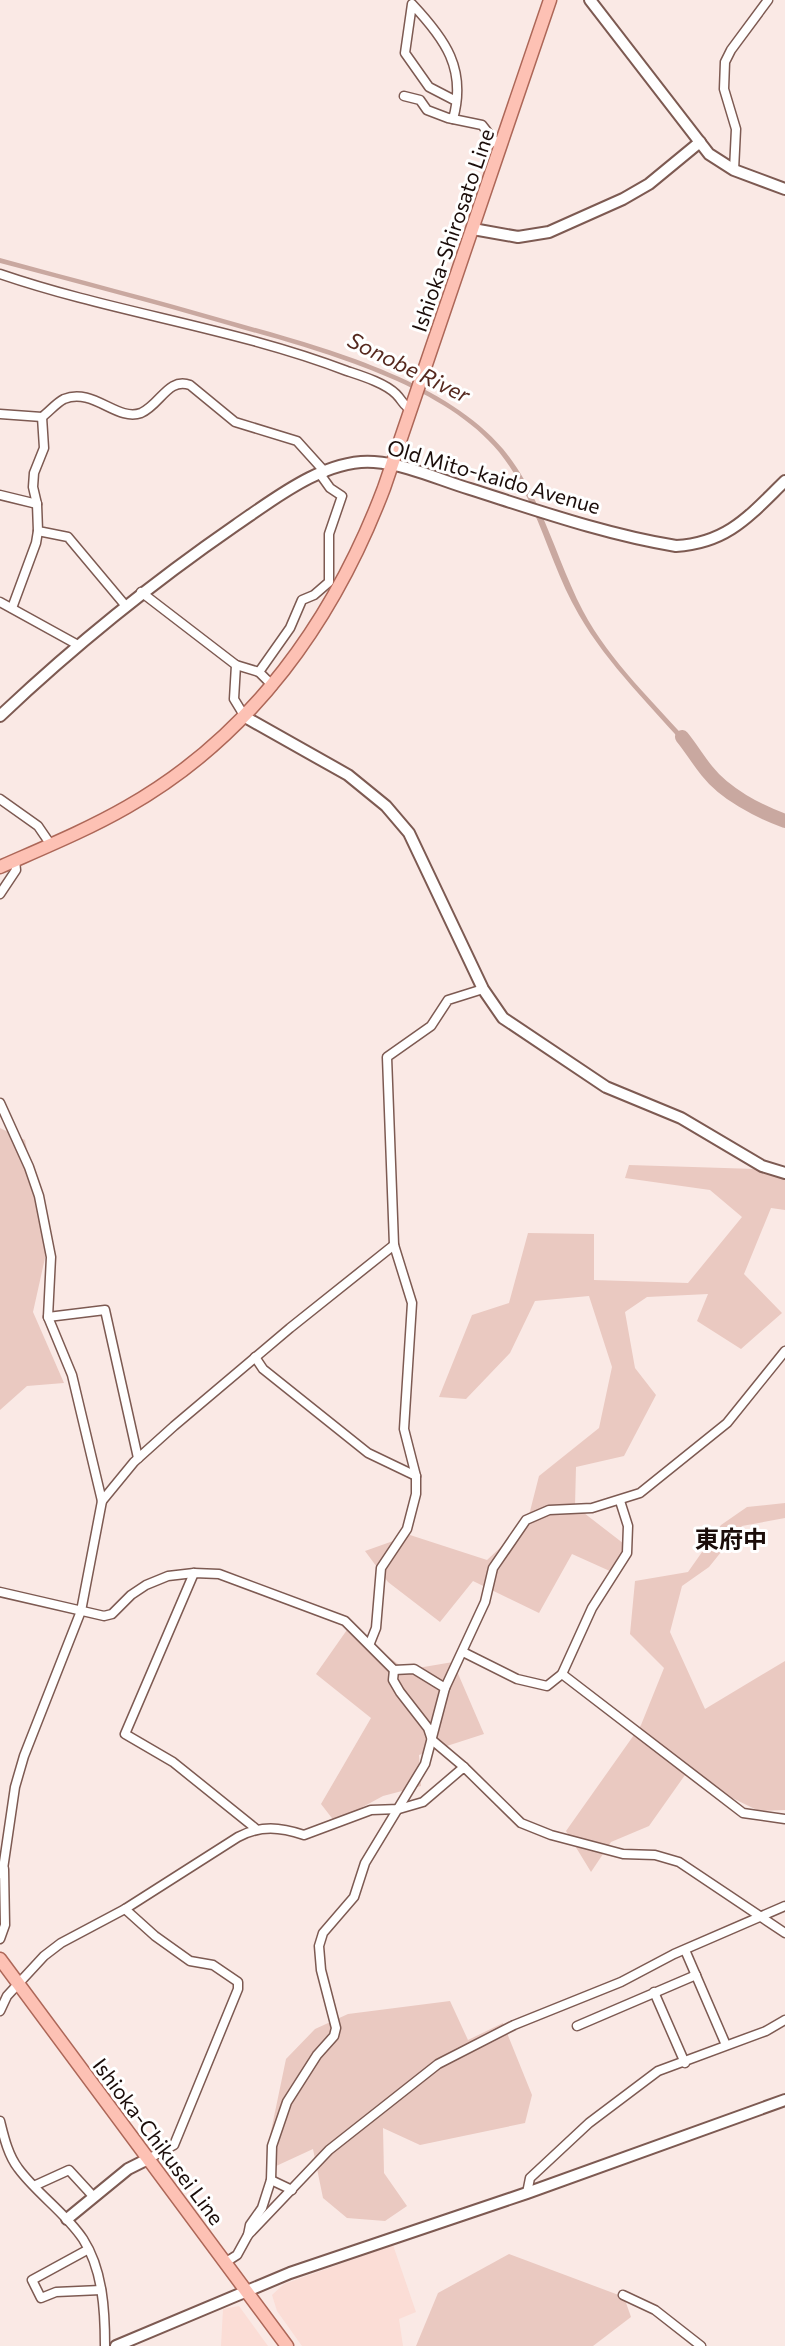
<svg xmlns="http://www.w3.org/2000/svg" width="785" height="2346" viewBox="0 0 785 2346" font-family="Commissioner,'Noto Sans JP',sans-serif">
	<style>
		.built { fill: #fbddd6 }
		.green { fill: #eac9c1 }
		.water { fill: #c9a8a0 }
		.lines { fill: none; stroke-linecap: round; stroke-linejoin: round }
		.river { stroke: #c9a8a0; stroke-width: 14 }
		.minor-casing { stroke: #7d5a52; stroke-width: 11 }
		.tertiary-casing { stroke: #7d5a52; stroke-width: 14 }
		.primary-casing { stroke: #ad6758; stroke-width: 15 }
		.minor { stroke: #fff; stroke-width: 8 }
		.tertiary { stroke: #fff; stroke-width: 10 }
		.primary { stroke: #fdc1b4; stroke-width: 12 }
		.labels { text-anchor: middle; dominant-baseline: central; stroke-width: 6; stroke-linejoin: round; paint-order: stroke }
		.street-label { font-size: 21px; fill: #1b0d0a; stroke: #fff }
		.water-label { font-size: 22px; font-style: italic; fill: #55281e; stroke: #fff }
		.quarter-label { font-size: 24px; font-weight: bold; fill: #1b0d0a; stroke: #fff }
	</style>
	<rect width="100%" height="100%" fill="#fae9e5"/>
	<g class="built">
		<polygon points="393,2245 416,2312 399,2319 403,2346 302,2346 277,2311 272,2295 284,2284"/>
		<polygon points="239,2306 268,2346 221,2346 223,2309"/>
	</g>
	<g class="green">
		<polygon points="0,1128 25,1140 47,1249 33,1312 64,1383 27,1386 0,1410"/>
		<polygon points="629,1165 785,1170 785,1210 771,1208 744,1274 782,1313 741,1349 697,1321 708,1294 647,1297 625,1312 635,1368 656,1395 624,1456 576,1467 575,1506 628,1547 612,1572 572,1554 539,1613 473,1581 440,1622 388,1582 365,1551 410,1535 487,1560 527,1523 539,1476 599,1428 612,1367 589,1296 535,1301 510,1353 466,1399 439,1397 472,1315 509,1303 528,1233 594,1234 594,1280 688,1283 742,1217 710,1190 625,1178"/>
		<polygon points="785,1503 785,1518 742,1526 709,1567 682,1586 670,1632 705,1709 785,1661 785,1810 759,1811 685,1775 649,1826 611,1842 591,1872 566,1831 641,1725 664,1668 630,1634 635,1581 688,1572 721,1525 747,1507"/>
		<polygon points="349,1627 406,1670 453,1662 484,1734 419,1755 421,1786 383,1796 335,1822 321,1804 371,1718 316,1674"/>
		<polygon points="450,2001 468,2040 503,2023 532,2095 525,2123 420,2145 383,2128 384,2173 407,2206 385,2221 347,2218 323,2198 313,2149 274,2167 270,2136 286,2059 315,2029 348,2014"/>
		<polygon points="509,2254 624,2297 631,2317 593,2346 416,2346 438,2293"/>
	</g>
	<path class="water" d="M0,258C76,279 152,298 227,320C315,345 442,377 503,449C542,496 555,557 583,611C610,662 656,704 694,748L690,751C652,707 608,665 579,615C548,562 538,500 499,452C442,382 312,349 228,325C152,303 76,283 0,263Z"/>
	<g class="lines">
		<path class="river" d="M682,737C691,748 698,760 707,771C725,794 758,811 785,821"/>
		<g class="minor-casing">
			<g id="minor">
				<polyline points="404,96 420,100 427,110 448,118 482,125 500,148"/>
				<path d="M453,119C467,69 445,39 412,4L405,53L429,87L456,101"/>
				<polyline points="734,170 736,129 724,89 725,62 731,50 768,0"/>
				<path d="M0,274C114,313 235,328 347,371C362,376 385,383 396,394C403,401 403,406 412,410"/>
				<path d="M0,414L42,417C49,412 56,403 64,399C93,387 117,422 141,413C160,405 168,377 190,385L235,422L297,441L325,472"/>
				<polyline points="42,417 44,448 34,473 33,487 37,504 38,531 68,537 125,605"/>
				<polyline points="0,495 37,504"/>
				<polyline points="141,592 236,665 234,699 245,717"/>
				<polyline points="0,602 78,645"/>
				<polyline points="12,608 36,543 38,531"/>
				<polyline points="236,665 259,672"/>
				<polyline points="273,686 259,672 290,628 302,600 314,595 329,582 329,534 342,496 330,488 320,474"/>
				<polyline points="0,799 38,826 51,845"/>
				<polyline points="0,894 16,870 15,861"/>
				<polyline points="0,1103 29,1167 39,1196 51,1257 48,1317 72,1375 102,1501 81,1611 24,1756 15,1787 3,1869 0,1874"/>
				<polyline points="48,1317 105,1310 138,1458"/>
				<polyline points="255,1357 263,1369 368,1453 416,1476"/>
				<polyline points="102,1501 134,1462 174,1426 290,1328 394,1245"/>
				<polyline points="194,1573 125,1734 173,1762 255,1828"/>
				<polyline points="0,1592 104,1616 112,1614 131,1595 146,1585 168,1576 194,1573 219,1574 345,1621 394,1670 414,1669 445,1688 425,1764 365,1863 354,1897 323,1933 319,1946 321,1970 336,2028 334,2036 317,2055 287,2102 272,2146 271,2180 262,2208 250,2225 248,2235"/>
				<polyline points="370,1643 376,1628 381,1568 407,1529 416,1494 416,1476 404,1429 412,1303 394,1245 387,1057 431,1026 448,1000 483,989"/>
				<polyline points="463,1652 517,1679 547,1686 562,1674 592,1608 627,1553 628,1526 620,1501"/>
				<polyline points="394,1670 393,1680 400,1692 428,1728 432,1740 464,1767"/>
				<polyline points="562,1674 743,1813 785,1819"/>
				<polyline points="445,1688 485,1602 493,1568 526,1520 549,1510 592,1508 640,1493 727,1423 785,1351"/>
				<polyline points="125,1909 155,1936 190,1961 213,1965 238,1982 238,1989 174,2145 148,2159"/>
				<polyline points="0,1939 5,1925 4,1869"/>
				<polyline points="685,1950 726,2045"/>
				<polyline points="654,1992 685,2063"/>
				<path d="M0,2011L7,1996L44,1956L61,1943L125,1909L238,1837C261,1825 280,1827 304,1835L371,1810L399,1809L423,1802L464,1767L521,1823L551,1835L623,1854L655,1855L679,1862L785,1933"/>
				<polyline points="577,2026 696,1975"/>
				<path d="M0,2121C4,2137 8,2155 18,2168C37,2194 65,2212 83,2239C103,2270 105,2311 105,2346"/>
				<polyline points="271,2180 292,2190"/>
				<polyline points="36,2185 69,2170 92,2195"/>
				<polyline points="527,2193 530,2178 589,2123 658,2071 766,2031 785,2020"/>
				<polyline points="87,2250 32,2280 41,2298 56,2292 101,2290"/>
				<polyline points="226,2262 237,2255 248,2235 329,2150 438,2064 514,2025 621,1982 674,1954 785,1906"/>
				<polyline points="623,2295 655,2310 701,2346"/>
			</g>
		</g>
		<g class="tertiary-casing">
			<g id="tertiary">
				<polyline points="590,0 709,154 734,170 785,189"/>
				<polyline points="473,229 518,237 549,232 623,199 649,184 700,142"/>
				<path d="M0,716C75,645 152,583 236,525C274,499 326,458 374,462C406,464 440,480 470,489C536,510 607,535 676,546C728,543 750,515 785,481"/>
				<polyline points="245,717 348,775 386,806 409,833 483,989 503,1018 606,1087 681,1118 762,1166 785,1173"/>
				<polyline points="67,2219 128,2169 148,2159"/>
				<polyline points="116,2346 290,2273 527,2193 785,2100"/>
			</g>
		</g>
		<g class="primary-casing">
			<g id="primary">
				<path d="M0,867C43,848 87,830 127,807C252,736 334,620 384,488L550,0"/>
				<polyline points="0,1959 287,2346"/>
			</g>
		</g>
		<use href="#minor" class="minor"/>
		<use href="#tertiary" class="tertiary"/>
		<use href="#primary" class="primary"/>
	</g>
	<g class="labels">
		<g class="street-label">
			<text transform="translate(452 230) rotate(-71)">Ishioka-Shirosato Line</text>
			<text transform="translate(494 476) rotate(16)">Old Mito-kaido Avenue</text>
			<text transform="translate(159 2141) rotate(53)">Ishioka-Chikusei Line</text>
		</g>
		<g class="water-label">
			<text transform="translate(409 367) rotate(26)">Sonobe River</text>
		</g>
		<g class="quarter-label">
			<text x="731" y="1538">東府中</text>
		</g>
	</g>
</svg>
